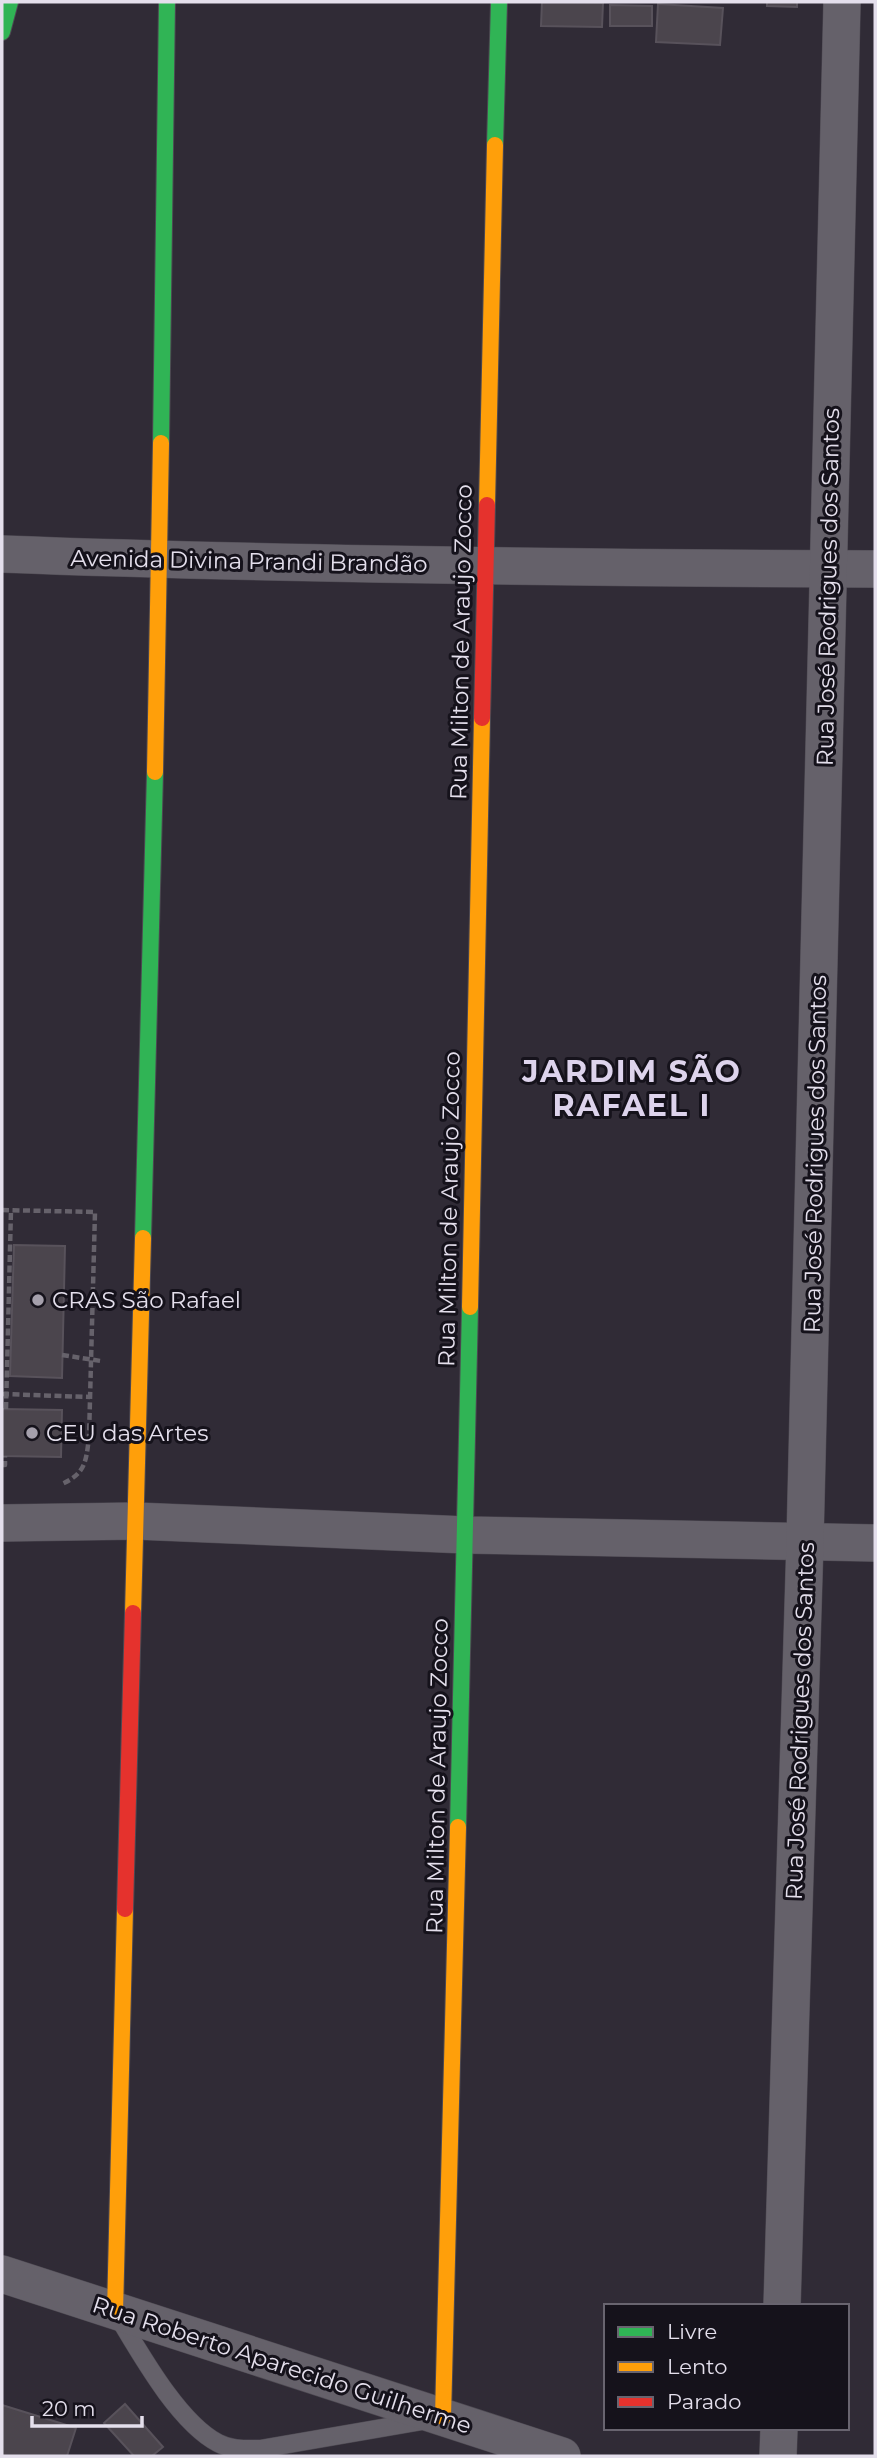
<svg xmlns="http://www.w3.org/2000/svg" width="877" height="2458" viewBox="0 0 877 2458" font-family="Montserrat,sans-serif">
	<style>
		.building { fill: #4b454d; stroke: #58525b; stroke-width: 2 }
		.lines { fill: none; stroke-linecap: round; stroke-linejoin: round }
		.lane-casing { stroke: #4d4952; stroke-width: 19 }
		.street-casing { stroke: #4d4952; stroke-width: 38 }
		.fast-casing { stroke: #4d4952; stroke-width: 18 }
		.slow-casing { stroke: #4d4952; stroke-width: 18 }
		.jam-casing { stroke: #4d4952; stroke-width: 18 }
		.path { stroke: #66626b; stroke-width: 4.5; stroke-dasharray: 7 3.5; stroke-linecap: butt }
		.lane { stroke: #65616a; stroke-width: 18 }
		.street { stroke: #65616a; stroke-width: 37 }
		.fast { stroke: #30b455; stroke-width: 16 }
		.slow { stroke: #ff9f0a; stroke-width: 16 }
		.jam { stroke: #e5322d; stroke-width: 16 }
		.poi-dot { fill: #a5a0ac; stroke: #15121b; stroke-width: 2.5 }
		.labels { text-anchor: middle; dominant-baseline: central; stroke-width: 6; stroke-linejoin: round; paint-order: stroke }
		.street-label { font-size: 23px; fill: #e4dfec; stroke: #15121b }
		.poi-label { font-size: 23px; fill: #e4dfec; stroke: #15121b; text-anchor: start }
		.district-label { font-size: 30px; font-weight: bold; letter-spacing: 2px; fill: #ddd3ec; stroke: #15121b }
	</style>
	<rect width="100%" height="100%" fill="#302b36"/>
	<g class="building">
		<polygon points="542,2 603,3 602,27 541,26"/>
		<polygon points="767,2 797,2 797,7 767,6"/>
		<polygon points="658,4 723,8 720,45 656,42"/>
		<polygon points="610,5 652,6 652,26 610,26"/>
		<polygon points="14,1245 65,1246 62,1378 10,1376"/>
		<polygon points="2,1409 62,1410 61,1457 2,1456"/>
		<polygon points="125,2404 163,2447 152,2456 134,2456 104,2423"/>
		<polygon points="2,2405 76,2428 67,2456 2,2456"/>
	</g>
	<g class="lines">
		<g class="lane-casing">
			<path id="lane" d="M117,2315C140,2353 178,2422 218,2443C231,2450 246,2449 260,2449L428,2420"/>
		</g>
		<g class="street-casing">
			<g id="street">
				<path d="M2,554C293,565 584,568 875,569"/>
				<polyline points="2,1523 136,1521 466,1535 875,1543"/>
				<polyline points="2,2274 562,2456"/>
				<polyline points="782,2306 805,1541 842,2"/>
				<polyline points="778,2456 779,2428"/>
			</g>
		</g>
		<g class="fast-casing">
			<g id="fast">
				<polyline points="2,32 10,2"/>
				<polyline points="495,145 499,2"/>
				<polyline points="161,443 167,2"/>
				<polyline points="143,1238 155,772"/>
				<polyline points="458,1827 470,1307"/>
			</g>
		</g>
		<g class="slow-casing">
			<g id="slow">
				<polyline points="487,505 495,145"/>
				<polyline points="155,772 161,443"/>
				<polyline points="470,1307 482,718"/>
				<polyline points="133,1613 143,1238"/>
				<polyline points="115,2312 125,1909"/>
				<polyline points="443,2417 458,1827"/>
			</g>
		</g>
		<g class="jam-casing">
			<g id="jam">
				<polyline points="482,718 487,505"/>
				<polyline points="125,1909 133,1613"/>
			</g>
		</g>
		<g class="path">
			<path d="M2,1210L95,1212L89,1437C86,1461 86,1473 62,1484"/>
			<polyline points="62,1355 101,1361"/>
			<polyline points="2,1394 90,1397"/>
			<polyline points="6,1409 11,1210"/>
			<polyline points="2,1465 5,1465 5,1456"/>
		</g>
		<use href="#lane" class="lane"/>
		<use href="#street" class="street"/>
		<use href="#fast" class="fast"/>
		<use href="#slow" class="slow"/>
		<use href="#jam" class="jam"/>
	</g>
	<g class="poi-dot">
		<circle cx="38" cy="1300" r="7"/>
		<circle cx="32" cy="1433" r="7"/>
	</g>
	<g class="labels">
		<g class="street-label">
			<text transform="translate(249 561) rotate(1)">Avenida Divina Prandi Brandão</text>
			<text transform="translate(828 587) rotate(-89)">Rua José Rodrigues dos Santos</text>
			<text transform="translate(461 642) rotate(-89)">Rua Milton de Araujo Zocco</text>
			<text transform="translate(815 1154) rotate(-89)">Rua José Rodrigues dos Santos</text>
			<text transform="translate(449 1209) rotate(-89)">Rua Milton de Araujo Zocco</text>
			<text transform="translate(800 1721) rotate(-88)">Rua José Rodrigues dos Santos</text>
			<text transform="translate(437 1776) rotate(-89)">Rua Milton de Araujo Zocco</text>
			<text transform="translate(282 2365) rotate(18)">Rua Roberto Aparecido Guilherme</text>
		</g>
		<g class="poi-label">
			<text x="52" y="1300">CRAS São Rafael</text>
			<text x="46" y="1433">CEU das Artes</text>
		</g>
		<g class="district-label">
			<text x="632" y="1071">JARDIM SÃO<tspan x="632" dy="34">RAFAEL I</tspan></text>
		</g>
	</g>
	<rect width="877" height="2458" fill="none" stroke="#e4dfec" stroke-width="7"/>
	<rect x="604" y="2304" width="245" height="126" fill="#15121b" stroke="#68646f" stroke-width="2"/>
	<rect x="618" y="2327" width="35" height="10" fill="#30b455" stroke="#68646f" stroke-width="2"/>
	<text x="667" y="2339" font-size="21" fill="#e4dfec">Livre</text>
	<rect x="618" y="2362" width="35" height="10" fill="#ff9f0a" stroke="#68646f" stroke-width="2"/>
	<text x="667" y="2374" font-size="21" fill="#e4dfec">Lento</text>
	<rect x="618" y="2397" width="35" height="10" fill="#e5322d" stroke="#68646f" stroke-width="2"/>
	<text x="667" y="2409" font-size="21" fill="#e4dfec">Parado</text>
	<path d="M32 2416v10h110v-10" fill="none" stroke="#e4dfec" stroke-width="3.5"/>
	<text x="42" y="2416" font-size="21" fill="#e4dfec" stroke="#15121b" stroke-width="5" paint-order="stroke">20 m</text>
</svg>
